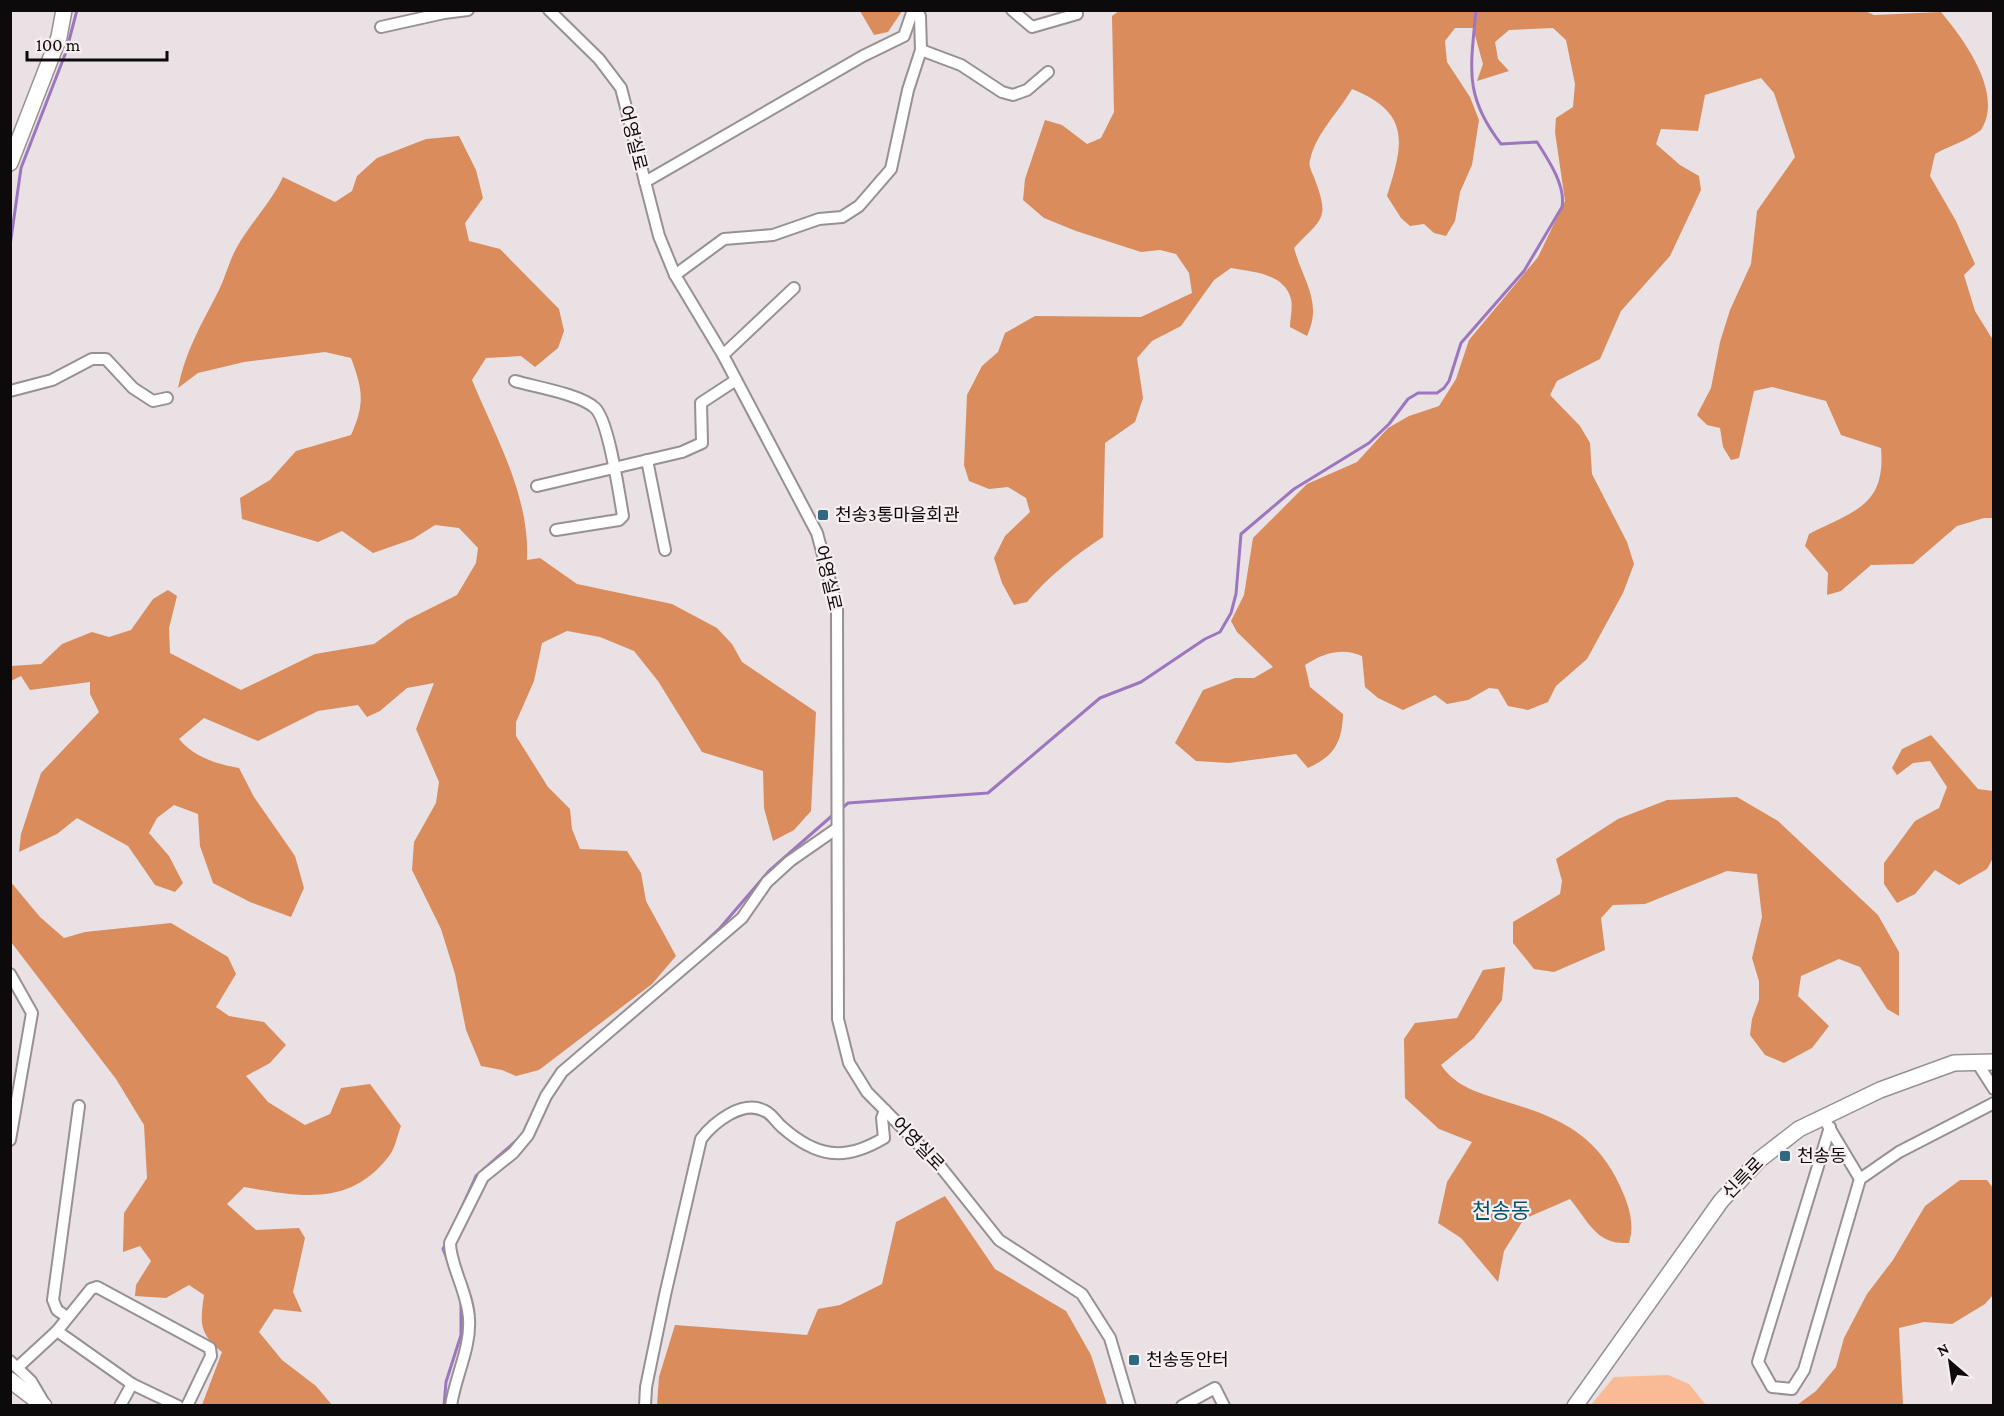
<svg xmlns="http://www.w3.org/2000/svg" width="2004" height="1416" viewBox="0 0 2004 1416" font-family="'Crimson Pro','Noto Sans KR',serif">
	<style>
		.green { fill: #f9ba96 }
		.forest { fill: #da8c5c }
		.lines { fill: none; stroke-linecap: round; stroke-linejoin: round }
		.stream { stroke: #9d76c0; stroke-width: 3 }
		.street-casing { stroke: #989092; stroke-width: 14 }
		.secondary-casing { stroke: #989092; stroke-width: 18 }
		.street { stroke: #fff; stroke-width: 10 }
		.secondary { stroke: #fff; stroke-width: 15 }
		.poi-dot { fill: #2f6982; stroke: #f7eef0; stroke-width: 2 }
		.labels { text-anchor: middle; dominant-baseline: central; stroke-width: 4.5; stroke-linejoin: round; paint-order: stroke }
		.street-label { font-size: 18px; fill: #0d0a0b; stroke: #f7eef0 }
		.poi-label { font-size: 18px; fill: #0d0a0b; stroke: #f7eef0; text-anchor: start }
		.quarter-label { font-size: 21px; fill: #03526d; stroke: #f7eef0 }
	</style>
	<rect width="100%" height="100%" fill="#e9e1e3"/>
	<polygon class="green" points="1668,1375 1689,1384 1706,1405 1591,1405 1614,1377"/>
	<g class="forest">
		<path d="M1863,10L1874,15L1941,12C1965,41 2004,94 1981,130C1969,140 1949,146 1935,154L1930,176L1956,221L1975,264L1964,275L1975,311L1993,340V518H1984L1957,526L1913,564L1871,565L1841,591L1827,595L1828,573L1805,546L1809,534C1853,511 1886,507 1881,448L1841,435L1826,401L1772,387L1754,391L1739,458L1731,460L1723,447L1720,428L1707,425L1697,415L1711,388L1720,342L1730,310L1751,264L1757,211L1795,157L1774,93L1761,78L1705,95L1698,131L1661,129L1656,144L1680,165L1699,176L1701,190L1670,256L1621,311L1600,359L1557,381L1550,395L1580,426L1590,443L1592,474L1627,542L1634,564L1623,593L1587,659L1556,686L1548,702L1528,710L1508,706L1498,689L1489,688L1468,700L1447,704L1435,695L1403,710L1378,698L1365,687L1362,656C1342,647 1323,653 1305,665L1310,687L1343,714C1342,743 1334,756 1308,768L1296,754L1229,763L1196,761L1175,743L1203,690L1235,678H1254L1273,667L1237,632L1231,621L1244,595L1253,538L1307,484L1357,462L1388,428L1409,416L1439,406L1456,379L1469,340L1538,257L1565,201L1555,132L1556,118L1573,107L1575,84L1566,40L1553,28L1509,30L1495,42L1498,59L1509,71L1477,81L1483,64L1473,28H1455L1445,41L1447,62L1470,97L1479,120L1472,165L1460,192L1455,221L1446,236L1434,233L1424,224L1410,226L1401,218L1387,196C1403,145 1412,113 1352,89C1338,113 1316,133 1310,160C1308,166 1312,172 1314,177C1330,220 1323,217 1294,248C1303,281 1323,302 1307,336L1290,327C1290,319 1293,307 1291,299C1284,273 1253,272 1231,268L1214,280L1181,326L1152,341L1137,358L1143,398L1135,422L1105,443L1103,537C1074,556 1049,576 1027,602L1014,605L1002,583L994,558L1005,536L1030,512L1026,498L1008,487L989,489L969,481L964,465L967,395L982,366L998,352L1005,333L1035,316L1141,317L1192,293L1189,273L1176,254L1160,250L1141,252L1076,231L1044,218L1023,200L1025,179L1045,120L1062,125L1087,144L1101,138L1114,112L1112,16L1119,11Z"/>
		<polygon points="860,11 902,11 888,32 874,35"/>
		<path d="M459,136L476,170L483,198L465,223L469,241L500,249L559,309L564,331L558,348L535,367L521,356L486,358L472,380C496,438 530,496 527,560L540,558L577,584L672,604L717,628L732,644L742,662L816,712L811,811L794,830L773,841L764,808L763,771L702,752L658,681L634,651L600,637L567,631L542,643L534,681L516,722V736L548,787L570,809L572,829L580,849L627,851L641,873L646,901L676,956L652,984L539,1070L516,1076L502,1070L481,1066L466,1030L455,974L441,929L412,870L414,842L436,803L439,782L416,729L434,683L407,688L380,711L367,717L358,705L318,711L258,741L204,718L179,739C194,757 216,764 239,768L254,797L295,856L304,888L291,917L250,902L213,883L200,846L198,814L174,805L157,818L149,833L169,856L183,883L175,892L155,885L128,846L77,818L57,834L19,852L21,834L41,773L99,712L90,694V682L30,690L21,676L11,681V666L41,664L62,644L92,632L109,637L131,630L153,599L168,590L177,596L169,628L170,653L241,690L315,654L374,644L407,620L457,595L476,563L478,548L459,528L435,525L413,539L373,553L342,531L318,542L242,519L240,498L270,480L296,451L351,435C365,404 363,390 351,358L325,352L244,362L198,373L178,388C185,352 201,325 217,294C225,279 229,261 237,247C251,222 271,203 283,177L335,202L352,191L357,176L377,158L426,139Z"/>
		<polygon points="1931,735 1978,789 1993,791 1993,858 1987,869 1959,885 1935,870 1915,894 1897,903 1884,884 1884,863 1915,821 1939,808 1947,787 1930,761 1913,763 1897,775 1892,768 1902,749"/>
		<polygon points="1737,797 1778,821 1878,915 1899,952 1899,1016 1887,1009 1860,967 1839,959 1801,976 1798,996 1829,1026 1812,1048 1784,1063 1765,1055 1750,1035 1752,1019 1759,1000 1759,981 1752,958 1762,917 1757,874 1727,871 1645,904 1613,905 1601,918 1605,950 1554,972 1534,969 1513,943 1513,922 1560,894 1562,881 1556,859 1618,819 1667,800"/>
		<path d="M10,881L40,917L64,938L85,932L171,923L228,957L236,974L216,1007L229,1016L264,1022L286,1045L270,1063L246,1076L268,1102L305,1125L330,1114L341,1088L370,1084L401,1126C397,1136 395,1149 389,1156C349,1208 299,1196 244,1187L227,1204L256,1230L299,1228L305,1238L293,1292L302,1312L274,1309L259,1332L282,1360L316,1386L332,1405H202L222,1352C199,1333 200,1324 204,1295L189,1285L166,1298L135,1296L136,1285L151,1261L140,1246L123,1252L124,1213L147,1178L144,1125L116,1079L11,942Z"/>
		<path d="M1505,967L1502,1000L1474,1038L1441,1065C1456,1088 1483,1094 1507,1102C1559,1117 1597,1135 1620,1186C1629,1206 1635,1223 1629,1243C1596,1245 1589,1222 1570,1199L1524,1219L1504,1251L1498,1282L1461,1238L1438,1223L1447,1182L1472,1142L1439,1129L1405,1098L1404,1039L1415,1023L1457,1018L1483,970Z"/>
		<polygon points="1960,1180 1987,1180 1993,1188 1993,1295 1985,1304 1952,1324 1924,1322 1899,1328 1903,1405 1797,1405 1816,1391 1836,1367 1844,1338 1867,1294 1893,1260 1925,1206"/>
		<polygon points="945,1196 995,1269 1066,1311 1091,1355 1107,1405 657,1405 659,1377 675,1325 807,1335 818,1309 840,1305 882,1284 896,1222"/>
	</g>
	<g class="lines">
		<g class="stream">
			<polyline points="10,246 21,168 66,52 77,10"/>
			<path d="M840,810L848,803L988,793L1100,698L1141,682L1205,639L1220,632L1231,613L1236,594L1241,534L1294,489L1369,443L1389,424L1408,399L1418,393H1437L1444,388L1449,381L1461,343L1524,271L1562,207C1566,186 1548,159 1537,142L1501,144C1463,95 1471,67 1476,10"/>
			<polyline points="703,944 720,928 769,871 834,814"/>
			<polyline points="447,1259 443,1249 476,1176 517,1140"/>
			<polyline points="444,1406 446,1382 461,1335 461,1302"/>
		</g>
		<g class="street-casing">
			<g id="street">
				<polyline points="549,10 599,59 621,88 659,236 675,275 723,355 817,533 837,607 838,1019 849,1063 867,1092 940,1166 999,1240 1082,1294 1110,1338 1130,1406"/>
				<polyline points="1012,10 1032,27 1077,14"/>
				<polyline points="381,27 444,13 468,10"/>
				<polyline points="921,50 961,65 1002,92 1013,95 1027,90 1048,72"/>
				<polyline points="645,182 863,56 904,36 913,10"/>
				<polyline points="675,275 724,239 773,235 819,219 842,217 859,206 891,169 908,90 921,50 920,16 916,10"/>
				<polyline points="723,355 794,288"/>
				<path d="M515,381C535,387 580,394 595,408C609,421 619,494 623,516L619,520L556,530"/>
				<polyline points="10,391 52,380 92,359 106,359 133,388 153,401 167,398"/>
				<polyline points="647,460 665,550"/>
				<polyline points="537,486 682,452 702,443 701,403 736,380"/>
				<polyline points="10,974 32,1013 10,1140"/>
				<polyline points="1978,1064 1994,1089"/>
				<polyline points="1827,1124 1860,1179"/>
				<polyline points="1830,1127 1758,1362 1772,1387 1792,1389 1804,1370 1860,1179 1899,1152 1994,1103"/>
				<polyline points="67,1317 57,1310 53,1300 79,1106"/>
				<polyline points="57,1331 132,1384 178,1406"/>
				<polyline points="10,1361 31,1381 44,1403"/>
				<polyline points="18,1367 57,1331 91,1289 97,1287 210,1348 211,1356 187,1406"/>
				<polyline points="120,1406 132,1384"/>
				<path d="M451,1406C455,1377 471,1348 469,1319C468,1293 450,1265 450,1243L483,1177L513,1153L528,1135L546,1096L562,1072L742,918L767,882L790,861L836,829"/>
				<path d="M645,1406L646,1387L665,1295L701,1139C714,1122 743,1099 765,1111C772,1114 777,1123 782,1127C816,1157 844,1162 884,1138L882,1118L885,1110"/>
				<polyline points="1182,1406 1215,1388 1224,1406"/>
			</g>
		</g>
		<g class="secondary-casing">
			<g id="secondary">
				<polyline points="10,163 59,37 64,10"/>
				<polyline points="10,1380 44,1406"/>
				<polyline points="1575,1406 1721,1201 1759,1160 1799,1129 1880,1090 1954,1063 1994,1062"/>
			</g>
		</g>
		<use href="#street" class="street"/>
		<use href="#secondary" class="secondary"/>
	</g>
	<g class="poi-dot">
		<rect x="817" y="509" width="12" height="12" rx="3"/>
		<rect x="1779" y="1150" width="12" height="12" rx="3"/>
		<rect x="1128" y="1354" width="12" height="12" rx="3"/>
	</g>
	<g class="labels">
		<g class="street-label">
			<text transform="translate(633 138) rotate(76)">어영실로</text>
			<text transform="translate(828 578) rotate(77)">어영실로</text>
			<text transform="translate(918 1144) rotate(46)">어영실로</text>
			<text transform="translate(1743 1178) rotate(-46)">신륵로</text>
		</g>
		<g class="poi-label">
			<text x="835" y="515">천송3통마을회관</text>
			<text x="1797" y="1156">천송동</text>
			<text x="1146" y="1360">천송동안터</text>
		</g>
		<g class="quarter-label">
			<text x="1501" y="1211">천송동</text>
		</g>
	</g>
	<rect width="2004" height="1416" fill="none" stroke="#0d0a0b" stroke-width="24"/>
	<g transform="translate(1950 1362) rotate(331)" stroke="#f7eef0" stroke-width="4.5" paint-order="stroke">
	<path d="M0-4.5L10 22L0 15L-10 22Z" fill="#0d0a0b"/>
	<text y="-9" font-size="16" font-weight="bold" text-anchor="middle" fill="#0d0a0b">N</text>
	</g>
	<path d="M27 51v9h140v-9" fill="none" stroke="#0d0a0b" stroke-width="3"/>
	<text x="36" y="51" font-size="18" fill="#0d0a0b" stroke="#f7eef0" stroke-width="4.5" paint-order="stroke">100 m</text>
</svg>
